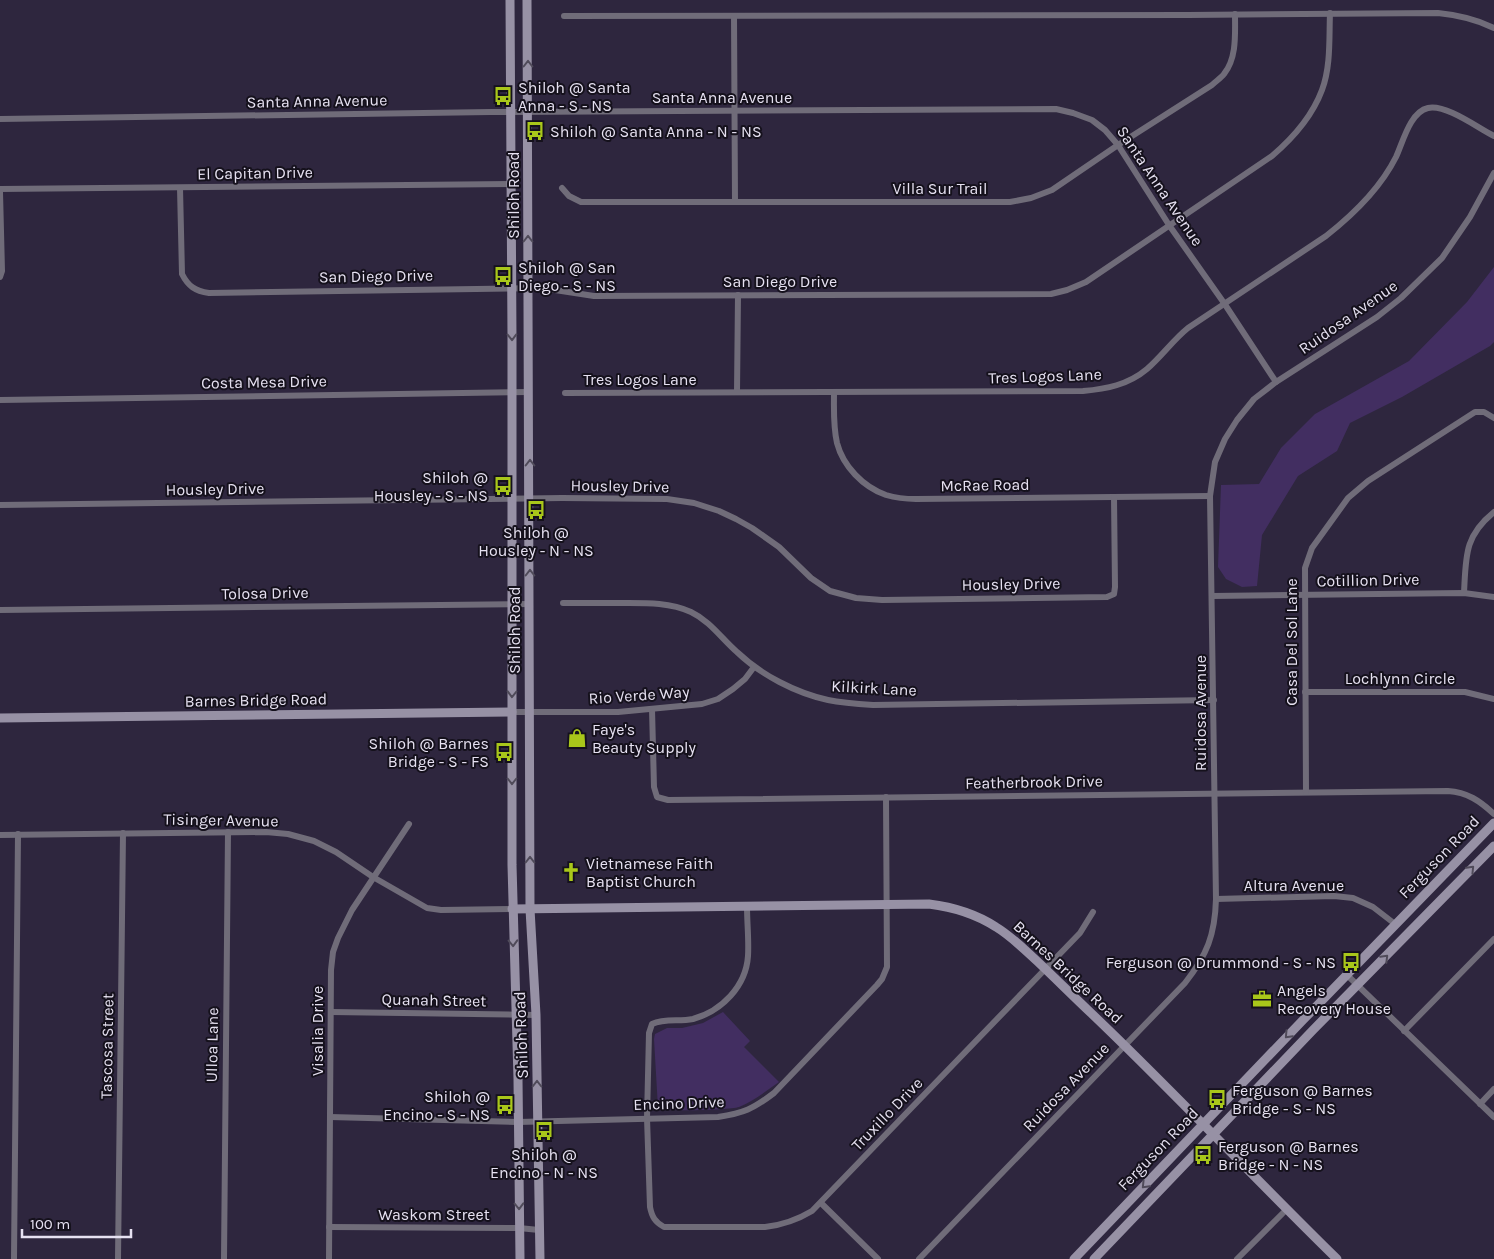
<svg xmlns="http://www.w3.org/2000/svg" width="1494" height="1259" viewBox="0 0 1494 1259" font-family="Karla,sans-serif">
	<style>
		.green { fill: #422e61 }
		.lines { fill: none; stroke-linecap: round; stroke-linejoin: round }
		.street { stroke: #706c79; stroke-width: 6 }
		.secondary { stroke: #9791a5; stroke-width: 9 }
		.oneway { stroke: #504b5a }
		.labels { text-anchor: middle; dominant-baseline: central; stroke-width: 4; stroke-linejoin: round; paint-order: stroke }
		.poi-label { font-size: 16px; fill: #e6e1f1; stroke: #15111c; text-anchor: start }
		.street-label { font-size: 16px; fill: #e6e1f1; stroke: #15111c }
	</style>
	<rect width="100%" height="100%" fill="#2e263e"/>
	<g class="green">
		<polygon points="1494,267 1494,342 1490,346 1402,397 1350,423 1337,451 1298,476 1262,535 1257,586 1242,587 1226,579 1218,567 1221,485 1259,484 1281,448 1315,414 1409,361 1467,302"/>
		<path d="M723,1012L750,1041L744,1047L779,1082C766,1091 754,1101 739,1107C730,1110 666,1112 658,1108L654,1039L655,1034L667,1028H682L703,1023Z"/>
	</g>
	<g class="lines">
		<g class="street">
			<path d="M564,16L1188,15L1438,13C1458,15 1476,19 1494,28"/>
			<polyline points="734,16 735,202"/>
			<polyline points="0,119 491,112 1056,109 1073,113 1092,120 1105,130 1118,145 1169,225 1224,303 1276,382"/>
			<path d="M180,188L182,274C188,286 195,291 209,293L542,288L594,296L1051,294L1067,290L1086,282L1272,156C1293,138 1312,117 1322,90C1331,66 1329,38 1330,13"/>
			<path d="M562,188L569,196L581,202H1010L1031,198L1052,190L1118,145L1212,85C1216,81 1221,78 1224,74C1237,58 1235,34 1235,14"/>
			<polyline points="0,189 511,184"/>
			<polyline points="0,192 2,271 0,277"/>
			<polyline points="737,392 738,295"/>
			<path d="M834,392C834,409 833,426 837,443C843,466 863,487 886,495C896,498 906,499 916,499L1210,496"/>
			<path d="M565,393L1083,391C1106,389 1128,385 1147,369C1162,356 1173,340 1188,328L1326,236C1354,214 1380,189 1396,157C1403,142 1410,112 1428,108C1446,104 1478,128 1494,136"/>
			<polyline points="0,400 529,392"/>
			<polyline points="0,505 562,498 667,499 694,503 719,511 736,519 752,528 779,547 811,578 830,591 856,598 882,600 1107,597 1114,594 1115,587 1114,497"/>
			<path d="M1464,593C1466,557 1464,536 1494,512"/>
			<polyline points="1212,596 1464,593 1494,597"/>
			<path d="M563,603C582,603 601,603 620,603C644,603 669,602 691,612C710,621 722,639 737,652C761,675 796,693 828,700C843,703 858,704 873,705L1214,700"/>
			<polyline points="0,610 529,604"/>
			<polyline points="1305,692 1465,692 1494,699"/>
			<path d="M652,709L654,787L657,797L668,800L1448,791C1467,792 1480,801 1494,814"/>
			<polyline points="512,712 618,712 702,704 718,699 733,689 745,679 754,667"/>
			<polyline points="1306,792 1305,568 1312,548 1348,498 1368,481 1475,412 1484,412 1494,418"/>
			<polyline points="0,835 266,832 288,834 314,841 336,852 373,877 427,908 441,910 512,909"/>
			<polyline points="1216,899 1334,896 1353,898 1373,907 1395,924"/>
			<path d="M747,906C747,923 749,940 748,956C746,986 722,1011 693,1019C679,1022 665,1018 652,1024L649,1033L647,1118L650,1207C652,1217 655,1222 664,1227H765C783,1225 797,1220 812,1211L1080,933L1093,912"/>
			<polyline points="1347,975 1494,1117"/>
			<polyline points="331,1012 536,1015"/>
			<polyline points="1404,1031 1494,939"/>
			<polyline points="1480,1104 1494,1089"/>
			<path d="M330,1117L518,1122L718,1117C744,1113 753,1109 774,1093L877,985L882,979L887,967L886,797"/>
			<polyline points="821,1203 878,1259"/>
			<polyline points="329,1227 519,1228 539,1230"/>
			<polyline points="14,1259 18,834"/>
			<polyline points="118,1259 123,833"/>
			<polyline points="224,1259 228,832"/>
			<polyline points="329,1259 331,970 333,952 338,938 352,910 409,824"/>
			<path d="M919,1259L1185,983C1207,955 1215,935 1216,899L1210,496L1215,462L1225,439L1237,420L1254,399L1276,382L1377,317L1401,298L1442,258L1470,217L1494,173"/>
			<polyline points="1237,1259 1287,1209"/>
		</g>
		<g class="secondary">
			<polyline points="510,0 512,338 512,865 518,1079 520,1259"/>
			<polyline points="527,0 530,909 536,1015 540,1259"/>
			<polyline points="0,718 512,712"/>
			<path d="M512,909L929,904C953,907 976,914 996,927C1011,936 1024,949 1037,961C1055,978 1073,996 1091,1013C1175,1093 1254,1178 1337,1259"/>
			<polyline points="1074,1259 1303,1020 1494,823"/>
			<polyline points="1094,1259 1313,1030 1494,846"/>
		</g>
	</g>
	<defs><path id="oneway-chevron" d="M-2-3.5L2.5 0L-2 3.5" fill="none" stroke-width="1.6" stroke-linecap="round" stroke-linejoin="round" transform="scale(1.25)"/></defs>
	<g class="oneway">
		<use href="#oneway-chevron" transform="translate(528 64) rotate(-90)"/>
		<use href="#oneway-chevron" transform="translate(528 239) rotate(-90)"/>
		<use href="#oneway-chevron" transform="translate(512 337) rotate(89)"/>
		<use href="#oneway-chevron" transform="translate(530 463) rotate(-90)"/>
		<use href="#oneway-chevron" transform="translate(530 573) rotate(-90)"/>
		<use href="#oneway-chevron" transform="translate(512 694) rotate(91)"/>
		<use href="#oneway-chevron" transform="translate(512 781) rotate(90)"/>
		<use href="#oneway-chevron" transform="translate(530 860) rotate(-90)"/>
		<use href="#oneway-chevron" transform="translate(1471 869) rotate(-46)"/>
		<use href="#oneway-chevron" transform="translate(513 943) rotate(88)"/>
		<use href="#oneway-chevron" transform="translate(1385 958) rotate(-45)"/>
		<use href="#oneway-chevron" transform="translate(1288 1035) rotate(133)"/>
		<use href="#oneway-chevron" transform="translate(537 1084) rotate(-90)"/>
		<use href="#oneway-chevron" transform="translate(1145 1185) rotate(134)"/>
		<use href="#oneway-chevron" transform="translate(519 1206) rotate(89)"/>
	</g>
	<defs>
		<g id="bus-bare" transform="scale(1.5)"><path d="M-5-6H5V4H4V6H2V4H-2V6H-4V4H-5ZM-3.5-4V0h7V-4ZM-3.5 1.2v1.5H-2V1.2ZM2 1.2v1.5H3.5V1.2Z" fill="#a9c71a" stroke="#15111c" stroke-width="2.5" paint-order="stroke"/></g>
		<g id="shop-bare" transform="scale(1.5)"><path d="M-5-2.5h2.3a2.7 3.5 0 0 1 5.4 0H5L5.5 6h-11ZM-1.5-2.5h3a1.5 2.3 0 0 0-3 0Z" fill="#a9c71a" stroke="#15111c" stroke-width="2.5" paint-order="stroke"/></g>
		<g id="church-bare" transform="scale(1.5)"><path d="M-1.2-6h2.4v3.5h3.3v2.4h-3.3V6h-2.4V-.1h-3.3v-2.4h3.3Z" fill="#a9c71a" stroke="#15111c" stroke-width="2.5" paint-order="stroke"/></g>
		<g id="office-bare" transform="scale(1.5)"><path d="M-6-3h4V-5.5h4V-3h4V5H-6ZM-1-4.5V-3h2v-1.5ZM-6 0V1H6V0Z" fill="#a9c71a" stroke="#15111c" stroke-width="2.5" paint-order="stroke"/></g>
	</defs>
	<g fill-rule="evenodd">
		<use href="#bus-bare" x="503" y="96"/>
		<use href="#bus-bare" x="535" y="131"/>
		<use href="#bus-bare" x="503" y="276"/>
		<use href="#bus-bare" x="503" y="486"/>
		<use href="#bus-bare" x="536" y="510"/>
		<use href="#shop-bare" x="577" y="738"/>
		<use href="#bus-bare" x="504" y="752"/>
		<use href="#church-bare" x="571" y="872"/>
		<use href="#bus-bare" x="1351" y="962"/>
		<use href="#office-bare" x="1262" y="999"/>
		<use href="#bus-bare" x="1217" y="1099"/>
		<use href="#bus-bare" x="505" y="1105"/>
		<use href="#bus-bare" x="544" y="1131"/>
		<use href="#bus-bare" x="1203" y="1155"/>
	</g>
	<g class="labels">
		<g class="poi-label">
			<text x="518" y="87">Shiloh @ Santa<tspan x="518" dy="18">Anna - S - NS</tspan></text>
			<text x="550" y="131">Shiloh @ Santa Anna - N - NS</text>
			<text x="518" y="267">Shiloh @ San<tspan x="518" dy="18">Diego - S - NS</tspan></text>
			<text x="488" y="477" text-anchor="end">Shiloh @<tspan x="488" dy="18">Housley - S - NS</tspan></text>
			<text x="536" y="532" text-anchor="middle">Shiloh @<tspan x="536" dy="18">Housley - N - NS</tspan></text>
			<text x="592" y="729">Faye's<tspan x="592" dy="18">Beauty Supply</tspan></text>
			<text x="489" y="743" text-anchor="end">Shiloh @ Barnes<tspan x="489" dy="18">Bridge - S - FS</tspan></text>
			<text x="586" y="863">Vietnamese Faith<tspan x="586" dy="18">Baptist Church</tspan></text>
			<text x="1336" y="962" text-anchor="end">Ferguson @ Drummond - S - NS</text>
			<text x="1277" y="990">Angels<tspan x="1277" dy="18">Recovery House</tspan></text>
			<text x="1232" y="1090">Ferguson @ Barnes<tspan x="1232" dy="18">Bridge - S - NS</tspan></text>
			<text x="490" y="1096" text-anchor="end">Shiloh @<tspan x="490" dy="18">Encino - S - NS</tspan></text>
			<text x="1218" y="1146">Ferguson @ Barnes<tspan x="1218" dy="18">Bridge - N - NS</tspan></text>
			<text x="544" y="1154" text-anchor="middle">Shiloh @<tspan x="544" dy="18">Encino - N - NS</tspan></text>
		</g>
		<g class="street-label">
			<text x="722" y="97">Santa Anna Avenue</text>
			<text transform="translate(317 101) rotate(-1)">Santa Anna Avenue</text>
			<text transform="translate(255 173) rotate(-1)">El Capitan Drive</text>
			<text transform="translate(1160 186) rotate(56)">Santa Anna Avenue</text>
			<text x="940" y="188">Villa Sur Trail</text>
			<text transform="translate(513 195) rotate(-90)">Shiloh Road</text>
			<text transform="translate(376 276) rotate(-1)">San Diego Drive</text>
			<text x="780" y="281">San Diego Drive</text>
			<text transform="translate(1348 317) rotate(-35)">Ruidosa Avenue</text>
			<text transform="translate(1045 376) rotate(-2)">Tres Logos Lane</text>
			<text x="640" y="379">Tres Logos Lane</text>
			<text transform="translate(264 382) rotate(-1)">Costa Mesa Drive</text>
			<text transform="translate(985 485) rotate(-1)">McRae Road</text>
			<text transform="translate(620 486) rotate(1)">Housley Drive</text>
			<text transform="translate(215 489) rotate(-1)">Housley Drive</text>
			<text transform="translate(1368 580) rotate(-1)">Cotillion Drive</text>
			<text transform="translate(1011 584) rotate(-1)">Housley Drive</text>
			<text transform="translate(265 593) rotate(-1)">Tolosa Drive</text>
			<text transform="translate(514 630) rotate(-90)">Shiloh Road</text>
			<text transform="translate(1291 642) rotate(-90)">Casa Del Sol Lane</text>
			<text x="1400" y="678">Lochlynn Circle</text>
			<text transform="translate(874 688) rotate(3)">Kilkirk Lane</text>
			<text transform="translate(639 695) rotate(-4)">Rio Verde Way</text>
			<text transform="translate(256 700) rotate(-1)">Barnes Bridge Road</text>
			<text transform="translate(1200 713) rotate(-90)">Ruidosa Avenue</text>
			<text transform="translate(1034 782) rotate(-1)">Featherbrook Drive</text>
			<text transform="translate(221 820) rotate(1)">Tisinger Avenue</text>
			<text transform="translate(1439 857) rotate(-46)">Ferguson Road</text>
			<text x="1294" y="885">Altura Avenue</text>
			<text transform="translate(1068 972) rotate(43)">Barnes Bridge Road</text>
			<text transform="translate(434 1000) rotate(1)">Quanah Street</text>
			<text transform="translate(317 1031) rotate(-90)">Visalia Drive</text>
			<text transform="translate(521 1035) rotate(-92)">Shiloh Road</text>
			<text transform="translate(212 1045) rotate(-89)">Ulloa Lane</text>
			<text transform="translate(107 1046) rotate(-89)">Tascosa Street</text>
			<text transform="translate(1066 1087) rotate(-46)">Ruidosa Avenue</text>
			<text transform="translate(679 1103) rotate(-2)">Encino Drive</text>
			<text transform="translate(887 1114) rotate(-46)">Truxillo Drive</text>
			<text transform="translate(1158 1149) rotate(-46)">Ferguson Road</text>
			<text x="434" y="1214">Waskom Street</text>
		</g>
	</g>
	<path d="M22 1229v8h109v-8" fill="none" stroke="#e6e1f1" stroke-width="2.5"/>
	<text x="30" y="1229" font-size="15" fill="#e6e1f1" stroke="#15111c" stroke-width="4" paint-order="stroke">100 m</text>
</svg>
